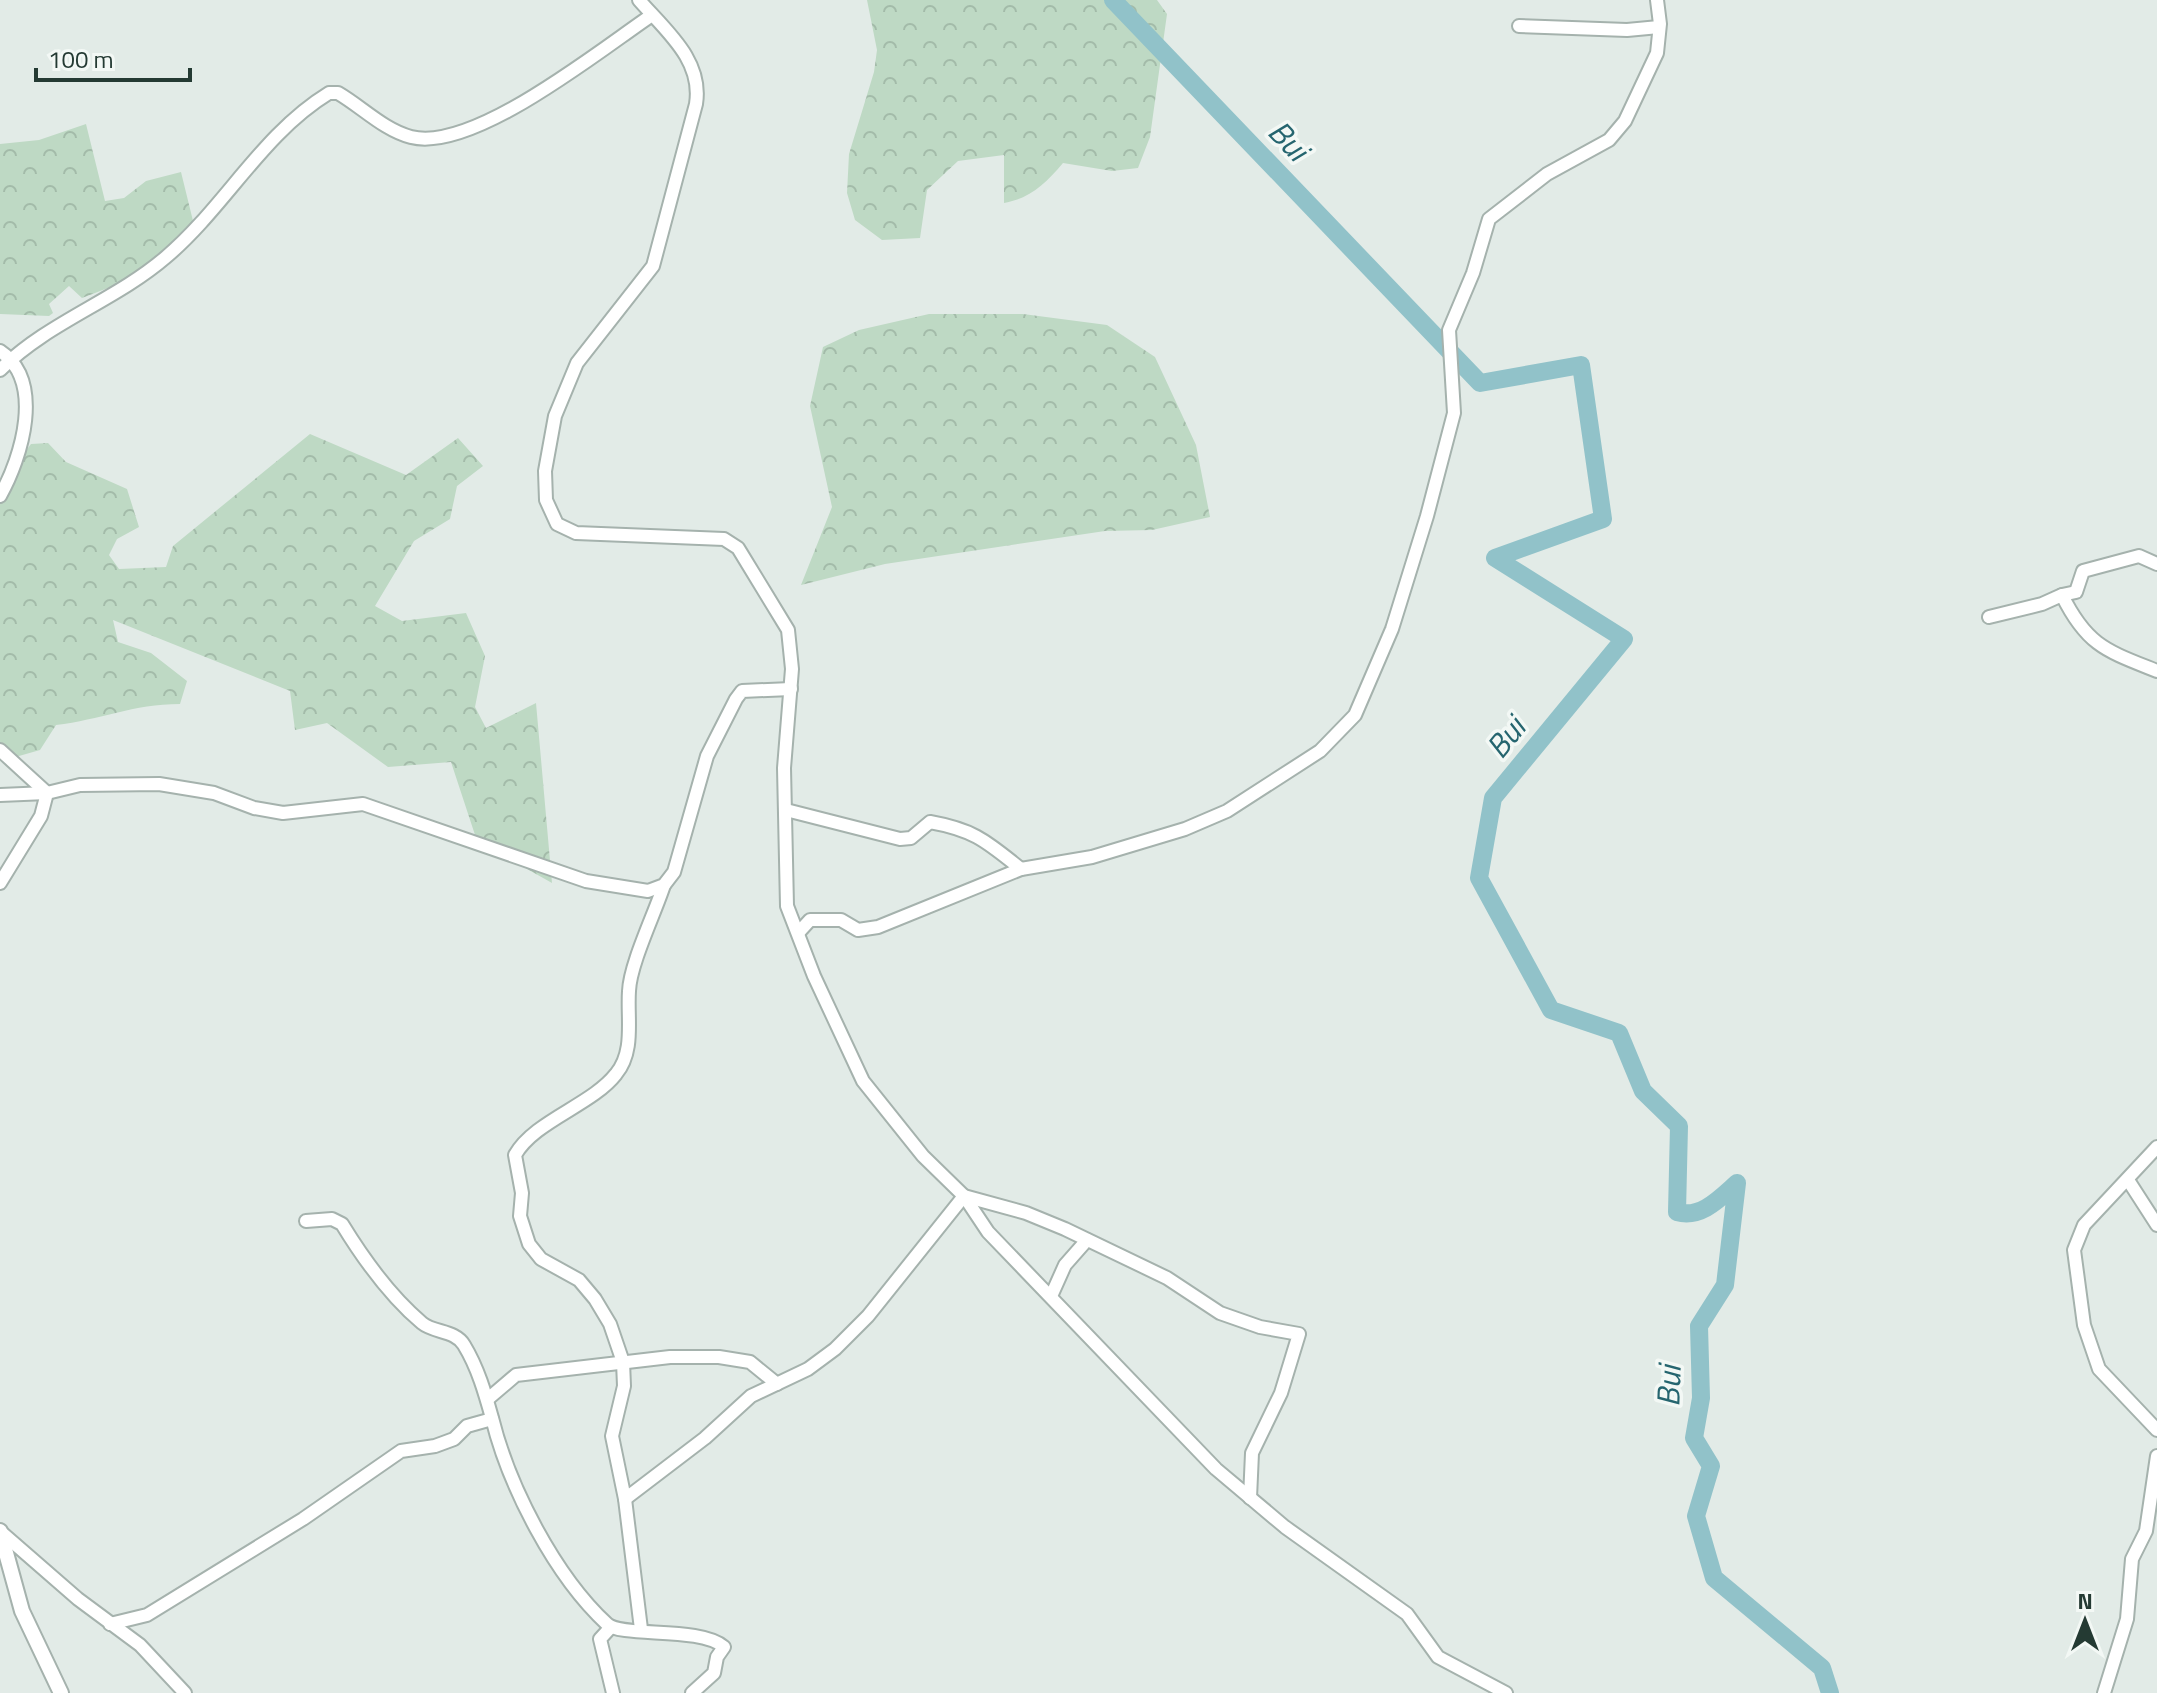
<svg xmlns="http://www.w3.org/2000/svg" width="2157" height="1693" viewBox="0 0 2157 1693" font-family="'Titillium Web',sans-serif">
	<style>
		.forest { fill: url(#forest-crowns) }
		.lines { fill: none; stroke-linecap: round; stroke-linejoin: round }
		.river { stroke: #91c2c9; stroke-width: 18 }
		.minor-casing { stroke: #a5b2ad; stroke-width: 16 }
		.tertiary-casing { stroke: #a5b2ad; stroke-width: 18 }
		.minor { stroke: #fff; stroke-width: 12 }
		.tertiary { stroke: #fff; stroke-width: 14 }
		.labels { text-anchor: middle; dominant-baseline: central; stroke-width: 7; stroke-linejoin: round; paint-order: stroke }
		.water-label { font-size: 32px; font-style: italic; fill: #25656f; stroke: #f3f8f5 }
	</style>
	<defs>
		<pattern id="forest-crowns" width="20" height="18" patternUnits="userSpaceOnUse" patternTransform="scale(2)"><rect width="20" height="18" fill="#bed9c4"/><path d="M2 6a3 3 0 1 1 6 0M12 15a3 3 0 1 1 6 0" fill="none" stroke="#a3bba9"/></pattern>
	</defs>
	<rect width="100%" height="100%" fill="#e2ebe7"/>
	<g class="forest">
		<path d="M867,0H1157L1167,14L1150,137L1138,168L1112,171L1063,163C1045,184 1031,198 1004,203V155L958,161L927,190L920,238L882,240L855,220L847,193L849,154L874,72L877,50Z"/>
		<polygon points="86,124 105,201 124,198 146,181 181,172 194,225 139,276 82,298 69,286 49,304 53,313 49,316 0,314 0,144 39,140"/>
		<polygon points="929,314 1023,314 1107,325 1155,357 1196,445 1210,517 1152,530 1105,531 885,564 801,585 832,507 810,406 823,347 859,330"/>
		<path d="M310,434L406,475L458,438L483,466L457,486L450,519L414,541L375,606L402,621L466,613L485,656L475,707L486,728L536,703L552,883L477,841L451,762L388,767L327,723L295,730L290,691L113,620L118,642L151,653L187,681L180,704C133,704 100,720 56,725L40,750L12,758L0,752V485L31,444L48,443L66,462L127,489L139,527L117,539L109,555L119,569L166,567L173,546Z"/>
	</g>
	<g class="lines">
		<path class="river" d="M1113,0L1480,383L1581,365L1603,519L1495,558L1624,639L1493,798L1479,878L1551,1010L1619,1033L1643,1091L1679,1126L1677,1212C1701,1219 1720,1198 1737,1183L1725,1285L1699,1326L1701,1398L1694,1438L1711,1466L1696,1516L1714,1578L1822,1668L1830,1693"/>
		<g class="minor-casing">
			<g id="minor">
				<path d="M639,0C666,31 703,60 696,104L653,266L577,363L555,416L545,471L546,500L557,524L576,533L724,539L738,548L788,630L792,669L784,768L787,906L814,976L863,1081L923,1156L964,1196L988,1232L1216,1469L1285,1527L1407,1614L1438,1657L1506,1693"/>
				<polyline points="1519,26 1627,30 1659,27"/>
				<path d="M0,351C45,381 22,457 0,496"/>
				<path d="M0,370C48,322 115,301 166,257C225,207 262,134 329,93H338C362,107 384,130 411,137C473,153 600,50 652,15"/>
				<polyline points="2062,595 2076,592 2083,571 2139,556 2157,564"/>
				<path d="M1989,617L2042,604L2062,595C2087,646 2107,651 2157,671"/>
				<polyline points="0,750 47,793"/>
				<polyline points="0,795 47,793 80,785 159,784 214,793 254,808 283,813 363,804 586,881 648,891 664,885 674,872 707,756 736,699 742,691 791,689"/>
				<path d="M786,810L900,839L911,838L930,822C975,830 987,842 1021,869"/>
				<polyline points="0,883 41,816 47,793"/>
				<polyline points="799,932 810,920 841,920 858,930 878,927 1021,869 1092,857 1185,829 1227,811 1320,751 1355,715 1392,629 1427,516 1454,413 1449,330 1473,273 1489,219 1547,174 1609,140 1625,121 1657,53 1660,24 1657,0"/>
				<polyline points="2157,1147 2084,1225 2074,1250 2084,1325 2099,1369 2157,1430"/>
				<polyline points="2128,1180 2157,1225"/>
				<path d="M306,1221L332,1219L342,1224C364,1260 390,1296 422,1323C434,1333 455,1330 464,1345C478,1368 485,1393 492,1418C509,1487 555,1576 607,1624C622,1638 700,1626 724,1647L717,1657L714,1673L692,1693"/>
				<polyline points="1052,1294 1065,1265 1087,1240"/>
				<polyline points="489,1398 516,1375 670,1357 719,1357 750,1362 777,1384"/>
				<polyline points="625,1499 705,1438 751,1396 808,1369 835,1349 868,1316 964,1196 1026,1213 1065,1229 1167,1278 1220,1313 1260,1327 1299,1334 1281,1393 1252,1453 1250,1498"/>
				<polyline points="1,1532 78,1599 140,1645 185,1693"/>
				<polyline points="110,1624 147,1615 303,1519 401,1451 435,1446 454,1439 467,1426 492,1419"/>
				<polyline points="611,1627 600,1639 613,1693"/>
				<path d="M641,1629L625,1499L612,1436L624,1386L623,1362L610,1324L595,1299L579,1280L541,1259L529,1244L520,1216L522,1193L515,1155C534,1121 592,1105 616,1074C635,1051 627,1019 629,991C630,964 655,913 664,885"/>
				<polyline points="2104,1693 2127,1619 2132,1559 2146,1531 2157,1456"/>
			</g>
		</g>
		<g class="tertiary-casing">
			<polyline id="tertiary" points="0,1531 22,1611 61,1693"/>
		</g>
		<use href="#minor" class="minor"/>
		<use href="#tertiary" class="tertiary"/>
	</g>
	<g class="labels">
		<g class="water-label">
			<text transform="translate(1289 140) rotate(46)">Bui</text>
			<text transform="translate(1505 737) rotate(-51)">Bui</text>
			<text transform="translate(1668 1386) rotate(-88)">Bui</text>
		</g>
	</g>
	<g transform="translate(2085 1621)" stroke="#f3f8f5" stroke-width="6" paint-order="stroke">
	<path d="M0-6L14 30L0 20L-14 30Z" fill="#243a33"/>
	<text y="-12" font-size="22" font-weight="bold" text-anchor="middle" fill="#243a33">N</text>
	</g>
	<path d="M36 68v12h154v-12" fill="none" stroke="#243a33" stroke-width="4"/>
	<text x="48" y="68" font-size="24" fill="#243a33" stroke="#f3f8f5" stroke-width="6" paint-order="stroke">100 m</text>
</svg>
